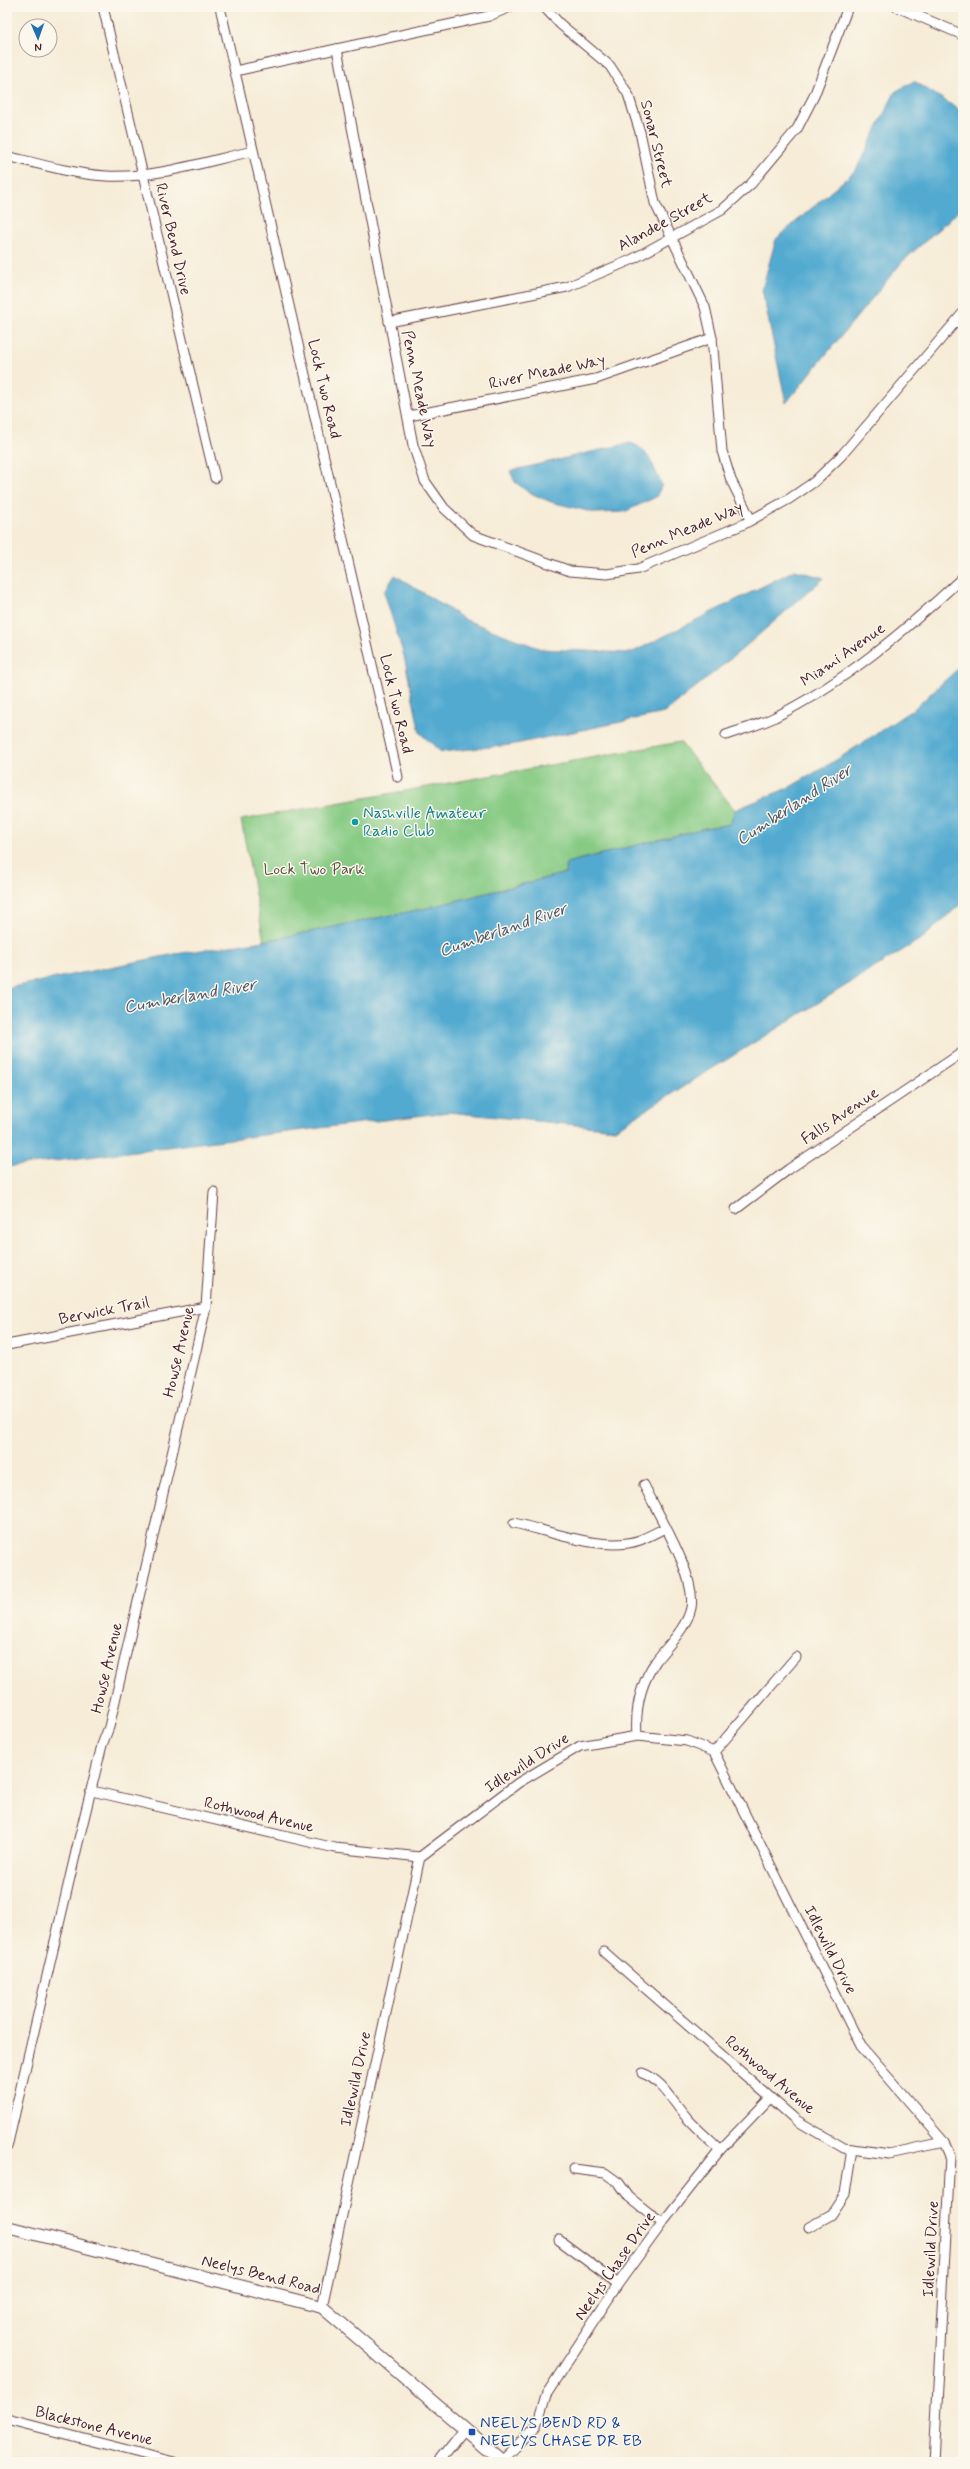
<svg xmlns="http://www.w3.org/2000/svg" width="970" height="2469" viewBox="0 0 970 2469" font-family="Mynerve,sans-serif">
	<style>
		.green { fill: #86ca83; stroke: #687457 }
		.water { fill: #53aad0; stroke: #4e647e }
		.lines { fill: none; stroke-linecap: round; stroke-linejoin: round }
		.street-casing { stroke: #643e45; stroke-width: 11 }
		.secondary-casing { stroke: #643e45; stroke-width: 14 }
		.street { stroke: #fff; stroke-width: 9 }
		.secondary { stroke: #fff; stroke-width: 12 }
		.culture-dot { fill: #0f9aa8; stroke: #fbf7ec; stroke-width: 1.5 }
		.transit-dot { fill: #1a4fb4; stroke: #fbf7ec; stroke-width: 1.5 }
		.labels { text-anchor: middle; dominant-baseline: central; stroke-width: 3; stroke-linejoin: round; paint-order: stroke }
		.street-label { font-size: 16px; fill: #4a1f2b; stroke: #fbf7ec }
		.culture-label { font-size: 16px; fill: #0d838f; stroke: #fbf7ec; text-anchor: start }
		.park-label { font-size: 16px; fill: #5c5245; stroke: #fbf7ec }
		.transit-label { font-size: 16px; fill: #164399; stroke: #fbf7ec; text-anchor: start }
		.water-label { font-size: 17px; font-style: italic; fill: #4e576d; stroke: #fbf7ec }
	</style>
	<rect width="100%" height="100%" fill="#fbf7ec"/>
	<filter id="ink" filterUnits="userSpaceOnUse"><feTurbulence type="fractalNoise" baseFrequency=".025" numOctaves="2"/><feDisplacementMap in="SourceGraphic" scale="8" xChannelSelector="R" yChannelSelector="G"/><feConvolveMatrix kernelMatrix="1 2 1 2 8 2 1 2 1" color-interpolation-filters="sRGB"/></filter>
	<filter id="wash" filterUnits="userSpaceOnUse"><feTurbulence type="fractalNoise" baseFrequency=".012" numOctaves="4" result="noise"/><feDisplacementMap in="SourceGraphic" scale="16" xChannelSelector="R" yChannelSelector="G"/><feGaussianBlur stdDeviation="0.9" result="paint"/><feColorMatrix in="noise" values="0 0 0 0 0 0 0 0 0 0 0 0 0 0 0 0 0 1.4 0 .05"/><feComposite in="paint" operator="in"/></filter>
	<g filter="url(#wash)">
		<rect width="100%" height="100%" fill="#f6ecd7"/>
		<polygon class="green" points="680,742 735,810 730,824 705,828 567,863 566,873 427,908 264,941 241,820"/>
		<g class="water">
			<polygon points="914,81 963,112 963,207 902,262 786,403 762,289 776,239 856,170 895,92"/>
			<path d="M630,443C649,448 654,469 662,485L656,497L624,512L596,513L551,502L528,492L515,482L510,471Z"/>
			<polygon points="795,570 824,578 739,652 664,713 510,745 441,752 420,733 404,656 384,592 395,575 466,620 541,649 631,653"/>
			<polygon points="963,664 963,902 924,937 615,1129 448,1112 7,1167 7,988 175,954 264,941 427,908 566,873 566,863 705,828 730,824 735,810 790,787 838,759 915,708"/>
		</g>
	</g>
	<g filter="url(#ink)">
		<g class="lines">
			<g class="street-casing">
				<g id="street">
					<polyline points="103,7 215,478"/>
					<polyline points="220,7 398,777"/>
					<polyline points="544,7 560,24 610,66 628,94 640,132 655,203 705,307 712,338 722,451 731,480 751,520"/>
					<polyline points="897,7 963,35"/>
					<polyline points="337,49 413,445 425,481 444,508 473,535 570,571 607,574 638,569 744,524 789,499 814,482 841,456 963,313"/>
					<polyline points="235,71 489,16 510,7"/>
					<path d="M7,156C39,164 73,174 106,176C153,179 207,161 253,151"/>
					<polyline points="389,322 567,287 631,260 722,210 751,184 797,129 814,96 848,7"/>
					<polyline points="409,416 596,379 712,338"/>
					<path d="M726,735C742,729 760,725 775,717C845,682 906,630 963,577"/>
					<polyline points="736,1209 789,1169 963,1052"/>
					<polyline points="7,1345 206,1307"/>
					<path d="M514,1523C550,1531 604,1553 640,1540C648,1537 657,1532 665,1528"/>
					<path d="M637,1736C635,1710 640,1684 656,1661C668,1645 686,1629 691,1608C697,1576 658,1515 644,1485"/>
					<polyline points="714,1752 796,1657"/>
					<polyline points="92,1791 335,1848 420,1857"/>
					<polyline points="420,1857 518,1783 580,1746 637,1736 687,1741 714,1752 861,2046 944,2142 950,2156 934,2462"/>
					<polyline points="604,1952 796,2120 844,2148 889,2154 944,2142"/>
					<path d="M642,2073C663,2080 674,2104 688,2119C698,2130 709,2139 720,2150"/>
					<polyline points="7,2147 78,1843 102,1745 109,1727 206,1307 214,1192"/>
					<polyline points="574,2169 605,2173 619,2183 629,2197 649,2213 663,2222"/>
					<polyline points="809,2227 831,2215 845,2194 852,2149"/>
					<polyline points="559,2240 618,2284"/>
					<polyline points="322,2307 420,1857"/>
					<polyline points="7,2419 174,2462"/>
					<polyline points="502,2461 537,2425 546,2395 618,2284 663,2222 720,2150 770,2098"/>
					<polyline points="438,2462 464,2430"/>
				</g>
			</g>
			<g class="secondary-casing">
				<polyline id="secondary" points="7,2227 322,2307 503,2462"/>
			</g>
			<use href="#street" class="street"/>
			<use href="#secondary" class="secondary"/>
		</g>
	</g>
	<circle class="culture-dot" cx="355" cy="822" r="4"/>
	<rect class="transit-dot" x="468" y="2428" width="8" height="8" rx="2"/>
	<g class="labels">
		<g class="street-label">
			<text transform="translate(656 144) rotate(76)">Sonar Street</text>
			<text transform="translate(665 222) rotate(-29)">Alandee Street</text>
			<text transform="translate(173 239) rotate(77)">River Bend Drive</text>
			<text transform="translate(547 372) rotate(-12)">River Meade Way</text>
			<text transform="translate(324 389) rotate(77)">Lock Two Road</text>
			<text transform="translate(419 389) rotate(78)">Penn Meade Way</text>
			<text transform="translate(687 530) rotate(-23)">Penn Meade Way</text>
			<text transform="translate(843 655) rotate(-35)">Miami Avenue</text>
			<text transform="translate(396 704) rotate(77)">Lock Two Road</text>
			<text transform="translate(840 1116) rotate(-34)">Falls Avenue</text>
			<text transform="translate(104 1311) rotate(-11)">Berwick Trail</text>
			<text transform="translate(179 1352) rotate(-77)">Howse Avenue</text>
			<text transform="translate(107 1668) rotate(-77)">Howse Avenue</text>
			<text transform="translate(527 1763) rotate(-33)">Idlewild Drive</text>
			<text transform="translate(259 1815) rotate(13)">Rothwood Avenue</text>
			<text transform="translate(830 1950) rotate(63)">Idlewild Drive</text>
			<text transform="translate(770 2075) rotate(40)">Rothwood Avenue</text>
			<text transform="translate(356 2079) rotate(-78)">Idlewild Drive</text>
			<text transform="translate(931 2249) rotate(-87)">Idlewild Drive</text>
			<text transform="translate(615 2266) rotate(-55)">Neelys Chase Drive</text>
			<text transform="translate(261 2275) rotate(14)">Neelys Bend Road</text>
			<text transform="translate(94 2426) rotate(14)">Blackstone Avenue</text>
		</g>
		<g class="culture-label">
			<text x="363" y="813">Nashville Amateur<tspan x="363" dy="18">Radio Club</tspan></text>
		</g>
		<g class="park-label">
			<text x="314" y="869">Lock Two Park</text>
		</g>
		<g class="transit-label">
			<text x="480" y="2423">NEELYS BEND RD &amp;<tspan x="480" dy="18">NEELYS CHASE DR EB</tspan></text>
		</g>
		<g class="water-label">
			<text transform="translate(794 805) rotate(-33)">Cumberland River</text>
			<text transform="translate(503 930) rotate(-19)">Cumberland River</text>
			<text transform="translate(190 996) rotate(-10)">Cumberland River</text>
		</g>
	</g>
	<rect width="970" height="2469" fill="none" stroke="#fbf7ec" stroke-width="24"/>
	<g transform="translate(38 38) rotate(178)"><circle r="19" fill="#fbf7ec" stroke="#b4a19f"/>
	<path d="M0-3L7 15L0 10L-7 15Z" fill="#1f6fb2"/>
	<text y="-6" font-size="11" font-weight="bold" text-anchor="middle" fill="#4a1f2b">N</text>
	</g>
</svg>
